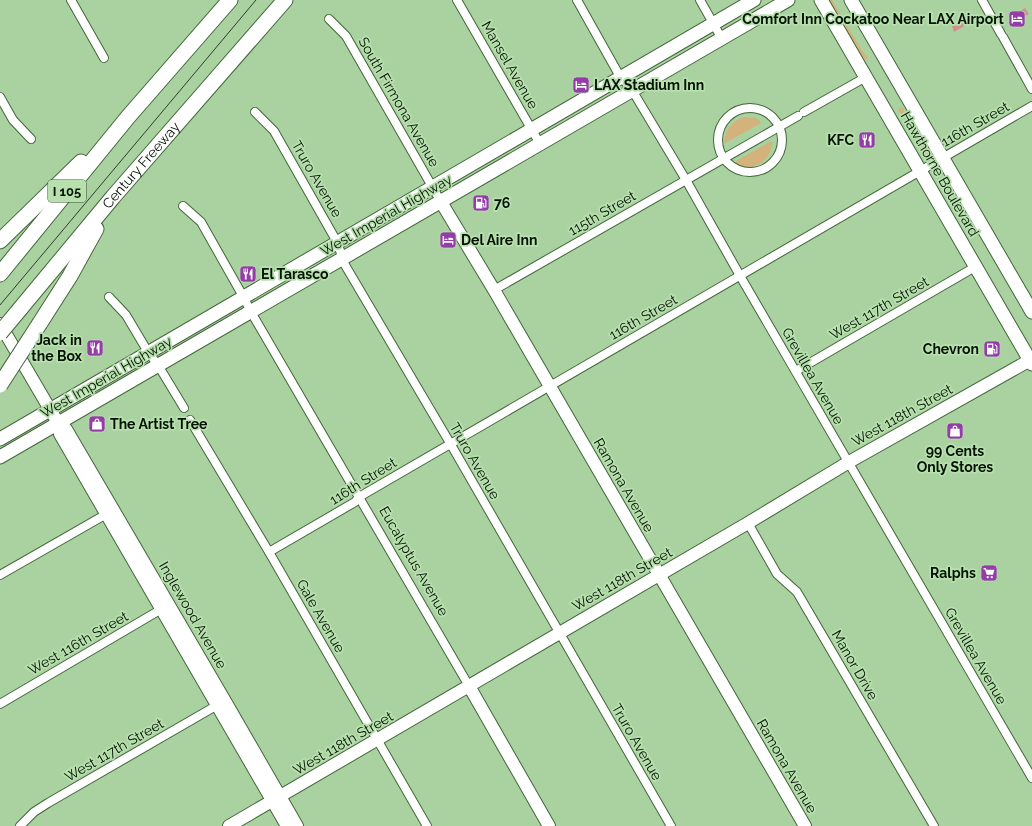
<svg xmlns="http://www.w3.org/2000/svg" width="1032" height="826" viewBox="0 0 1032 826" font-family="Raleway,sans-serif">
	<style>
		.green { fill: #d3b27b }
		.water { fill: #d4908f }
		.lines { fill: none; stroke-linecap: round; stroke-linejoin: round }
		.street-casing { stroke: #42663a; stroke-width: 10 }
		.secondary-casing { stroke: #42663a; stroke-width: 14 }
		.primary-casing { stroke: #42663a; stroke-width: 15 }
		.highway-casing { stroke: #42663a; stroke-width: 17 }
		.street { stroke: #fff; stroke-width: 8 }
		.secondary { stroke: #fff; stroke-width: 12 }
		.primary { stroke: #fff; stroke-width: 13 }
		.highway { stroke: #fff; stroke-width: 15 }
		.tram { stroke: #2b3f28; stroke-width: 1 }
		.highway-bridge-casing { stroke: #42663a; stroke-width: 17; stroke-linecap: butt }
		.highway-bridge { stroke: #fff; stroke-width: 15 }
		.labels { text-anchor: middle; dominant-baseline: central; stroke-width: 3.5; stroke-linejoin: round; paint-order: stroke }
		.shield { fill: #b7e0ae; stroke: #3a5036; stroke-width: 1 }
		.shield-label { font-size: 13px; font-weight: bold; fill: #051203 }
		.poi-label { font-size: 14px; font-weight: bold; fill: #051203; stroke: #b7e0ae; text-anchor: end }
		.street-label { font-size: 14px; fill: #051203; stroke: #b7e0ae }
	</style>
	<rect width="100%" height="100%" fill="#aad2a1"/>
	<g class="green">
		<polygon points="829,0 832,0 861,49 868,58 864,60"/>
		<polygon points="902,107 927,152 927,153 925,153 906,119 898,110"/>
		<path d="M744,117L755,118L759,120L761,123L725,143L724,142C725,129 732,121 744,117Z"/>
		<path d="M771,141L772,142C772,160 752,174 736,163V161Z"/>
	</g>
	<g class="water">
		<polygon points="1025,8 1029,14 1016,21 1013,15"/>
		<polygon points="963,20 966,25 954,32 952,26"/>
	</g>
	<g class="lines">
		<g class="street-casing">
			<g id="street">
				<polyline points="71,0 104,58"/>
				<polyline points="457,0 540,144"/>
				<polyline points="577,0 618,73 632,90 686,180 743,281 1032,778"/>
				<polyline points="700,0 722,39"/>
				<polyline points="982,0 1001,34"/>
				<polyline points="329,19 346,36 441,202"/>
				<polyline points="1003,37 1032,89"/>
				<polyline points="0,97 13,120 31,139"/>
				<circle cx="750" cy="140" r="32"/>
				<polyline points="255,112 274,131 337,242 345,265 450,443 671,826"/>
				<polyline points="804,112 866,77"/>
				<polyline points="183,206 201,222 244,298 251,312 469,686"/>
				<polyline points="494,290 798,116"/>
				<polyline points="109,297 126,315 145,347 161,370 184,408"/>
				<polyline points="796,371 975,267"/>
				<polyline points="190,420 269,552 427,826"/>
				<polyline points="748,523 777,574 797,592 934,826"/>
				<path d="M269,552L355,502L359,497C584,367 808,236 1032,106"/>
				<polyline points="0,575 110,512"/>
				<polyline points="0,704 165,607"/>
				<polyline points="20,826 34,812 48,803 221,703"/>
			</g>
		</g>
		<g class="secondary-casing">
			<g id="secondary">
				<polyline points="441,202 494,290 805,826"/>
				<polyline points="0,324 58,423 60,434 287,826"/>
				<polyline points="66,429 225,701 297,826"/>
				<polyline points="469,686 549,826"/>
				<polyline points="229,826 748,523 849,462 1032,359"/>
			</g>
		</g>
		<g class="primary-casing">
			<g id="primary">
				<polyline points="821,0 1032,364"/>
				<polyline points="851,0 1032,312"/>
				<polyline points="0,439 754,0"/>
				<polyline points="0,457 788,0"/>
			</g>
		</g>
		<g class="highway-casing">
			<g id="highway">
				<polyline points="0,241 81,162"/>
				<polyline points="0,274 128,117 230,0"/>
				<path id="s1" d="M20,309L113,197L285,0"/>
				<polyline points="40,323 70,276 96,229"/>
			</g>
		</g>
		<use href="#street" class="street"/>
		<use href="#secondary" class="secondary"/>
		<use href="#primary" class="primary"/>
		<use href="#highway" class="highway"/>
		<polyline class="tram" points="0,305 256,0"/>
		<g class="highway-bridge-casing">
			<g id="highway-bridge">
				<polyline points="0,333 20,309"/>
				<polyline points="0,385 40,323"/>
			</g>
		</g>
		<use href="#highway-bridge" class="highway-bridge"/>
	</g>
	<defs>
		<g id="hotel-square" transform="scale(0.9)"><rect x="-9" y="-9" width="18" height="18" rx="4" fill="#943ca8" stroke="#b7e0ae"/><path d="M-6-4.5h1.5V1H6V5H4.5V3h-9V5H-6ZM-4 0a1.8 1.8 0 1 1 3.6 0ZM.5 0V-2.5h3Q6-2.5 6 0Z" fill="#fff"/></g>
		<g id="restaurant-square" transform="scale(0.9)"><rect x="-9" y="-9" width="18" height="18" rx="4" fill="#943ca8" stroke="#b7e0ae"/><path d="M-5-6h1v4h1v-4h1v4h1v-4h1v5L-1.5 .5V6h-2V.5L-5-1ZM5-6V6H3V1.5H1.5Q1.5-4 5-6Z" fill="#fff"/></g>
		<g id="fuel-square" transform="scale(0.9)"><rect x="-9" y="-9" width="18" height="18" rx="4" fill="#943ca8" stroke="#b7e0ae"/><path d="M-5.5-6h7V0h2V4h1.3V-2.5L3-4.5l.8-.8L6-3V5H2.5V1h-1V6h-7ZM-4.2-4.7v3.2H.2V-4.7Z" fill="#fff"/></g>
		<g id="shop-square" transform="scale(0.9)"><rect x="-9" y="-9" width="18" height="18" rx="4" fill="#943ca8" stroke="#b7e0ae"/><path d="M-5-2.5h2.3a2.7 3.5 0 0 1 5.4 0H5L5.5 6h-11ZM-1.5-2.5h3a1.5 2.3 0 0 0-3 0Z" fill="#fff"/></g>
		<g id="supermarket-square" transform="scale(0.9)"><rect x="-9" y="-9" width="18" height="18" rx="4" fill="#943ca8" stroke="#b7e0ae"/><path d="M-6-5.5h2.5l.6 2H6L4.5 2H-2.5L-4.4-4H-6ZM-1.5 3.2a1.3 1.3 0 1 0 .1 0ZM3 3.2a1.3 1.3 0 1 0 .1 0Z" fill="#fff"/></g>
	</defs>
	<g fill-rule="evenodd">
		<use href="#hotel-square" x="1017" y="19"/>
		<use href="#hotel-square" x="581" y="85"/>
		<use href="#restaurant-square" x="867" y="140"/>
		<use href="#fuel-square" x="481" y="203"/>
		<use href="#hotel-square" x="448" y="240"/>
		<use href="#restaurant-square" x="248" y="274"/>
		<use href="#restaurant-square" x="95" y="348"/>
		<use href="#fuel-square" x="992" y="349"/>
		<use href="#shop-square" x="97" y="424"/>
		<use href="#shop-square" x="955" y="431"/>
		<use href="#supermarket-square" x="989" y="573"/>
	</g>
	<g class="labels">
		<rect class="shield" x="48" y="180" width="38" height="22" rx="3"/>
		<g class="shield-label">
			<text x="67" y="191">I 105</text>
		</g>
		<g class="poi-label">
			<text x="1004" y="19">Comfort Inn Cockatoo Near LAX Airport</text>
			<text x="594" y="85" text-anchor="start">LAX Stadium Inn</text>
			<text x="854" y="140">KFC</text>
			<text x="494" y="203" text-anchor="start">76</text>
			<text x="461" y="240" text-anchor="start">Del Aire Inn</text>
			<text x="261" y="274" text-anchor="start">El Tarasco</text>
			<text x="82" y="340">Jack in<tspan x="82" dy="16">the Box</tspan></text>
			<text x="979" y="349">Chevron</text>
			<text x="110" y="424" text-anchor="start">The Artist Tree</text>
			<text x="955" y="451" text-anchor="middle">99 Cents<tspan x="955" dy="16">Only Stores</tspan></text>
			<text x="976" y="573">Ralphs</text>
		</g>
		<g class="street-label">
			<text transform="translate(510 65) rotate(60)">Mansel Avenue</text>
			<text transform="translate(399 102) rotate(60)">South Firmona Avenue</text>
			<text transform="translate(975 124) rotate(-30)">116th Street</text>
			<text stroke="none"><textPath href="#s1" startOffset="188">Century Freeway</textPath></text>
			<text transform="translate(940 174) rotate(60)">Hawthorne Boulevard</text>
			<text transform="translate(317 179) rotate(60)">Truro Avenue</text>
			<text transform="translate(602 213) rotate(-30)">115th Street</text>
			<text transform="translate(386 215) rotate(-30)">West Imperial Highway</text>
			<text transform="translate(879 308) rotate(-30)">West 117th Street</text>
			<text transform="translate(643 317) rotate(-30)">116th Street</text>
			<text transform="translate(813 376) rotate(60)">Grevillea Avenue</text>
			<text transform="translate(106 377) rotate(-30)">West Imperial Highway</text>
			<text transform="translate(902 415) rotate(-29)">West 118th Street</text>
			<text transform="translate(475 461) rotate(60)">Truro Avenue</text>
			<text transform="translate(363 481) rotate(-32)">116th Street</text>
			<text transform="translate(624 485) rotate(60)">Ramona Avenue</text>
			<text transform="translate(414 561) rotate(60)">Eucalyptus Avenue</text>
			<text transform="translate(622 579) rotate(-30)">West 118th Street</text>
			<text transform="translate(193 615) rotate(60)">Inglewood Avenue</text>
			<text transform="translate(321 616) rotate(60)">Gale Avenue</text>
			<text transform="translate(78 643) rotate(-30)">West 116th Street</text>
			<text transform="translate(976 656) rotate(60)">Grevillea Avenue</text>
			<text transform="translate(855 665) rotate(60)">Manor Drive</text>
			<text transform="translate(637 742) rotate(60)">Truro Avenue</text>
			<text transform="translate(343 743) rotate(-30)">West 118th Street</text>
			<text transform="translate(114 750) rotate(-30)">West 117th Street</text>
			<text transform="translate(787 766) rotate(60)">Ramona Avenue</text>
		</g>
	</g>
</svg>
